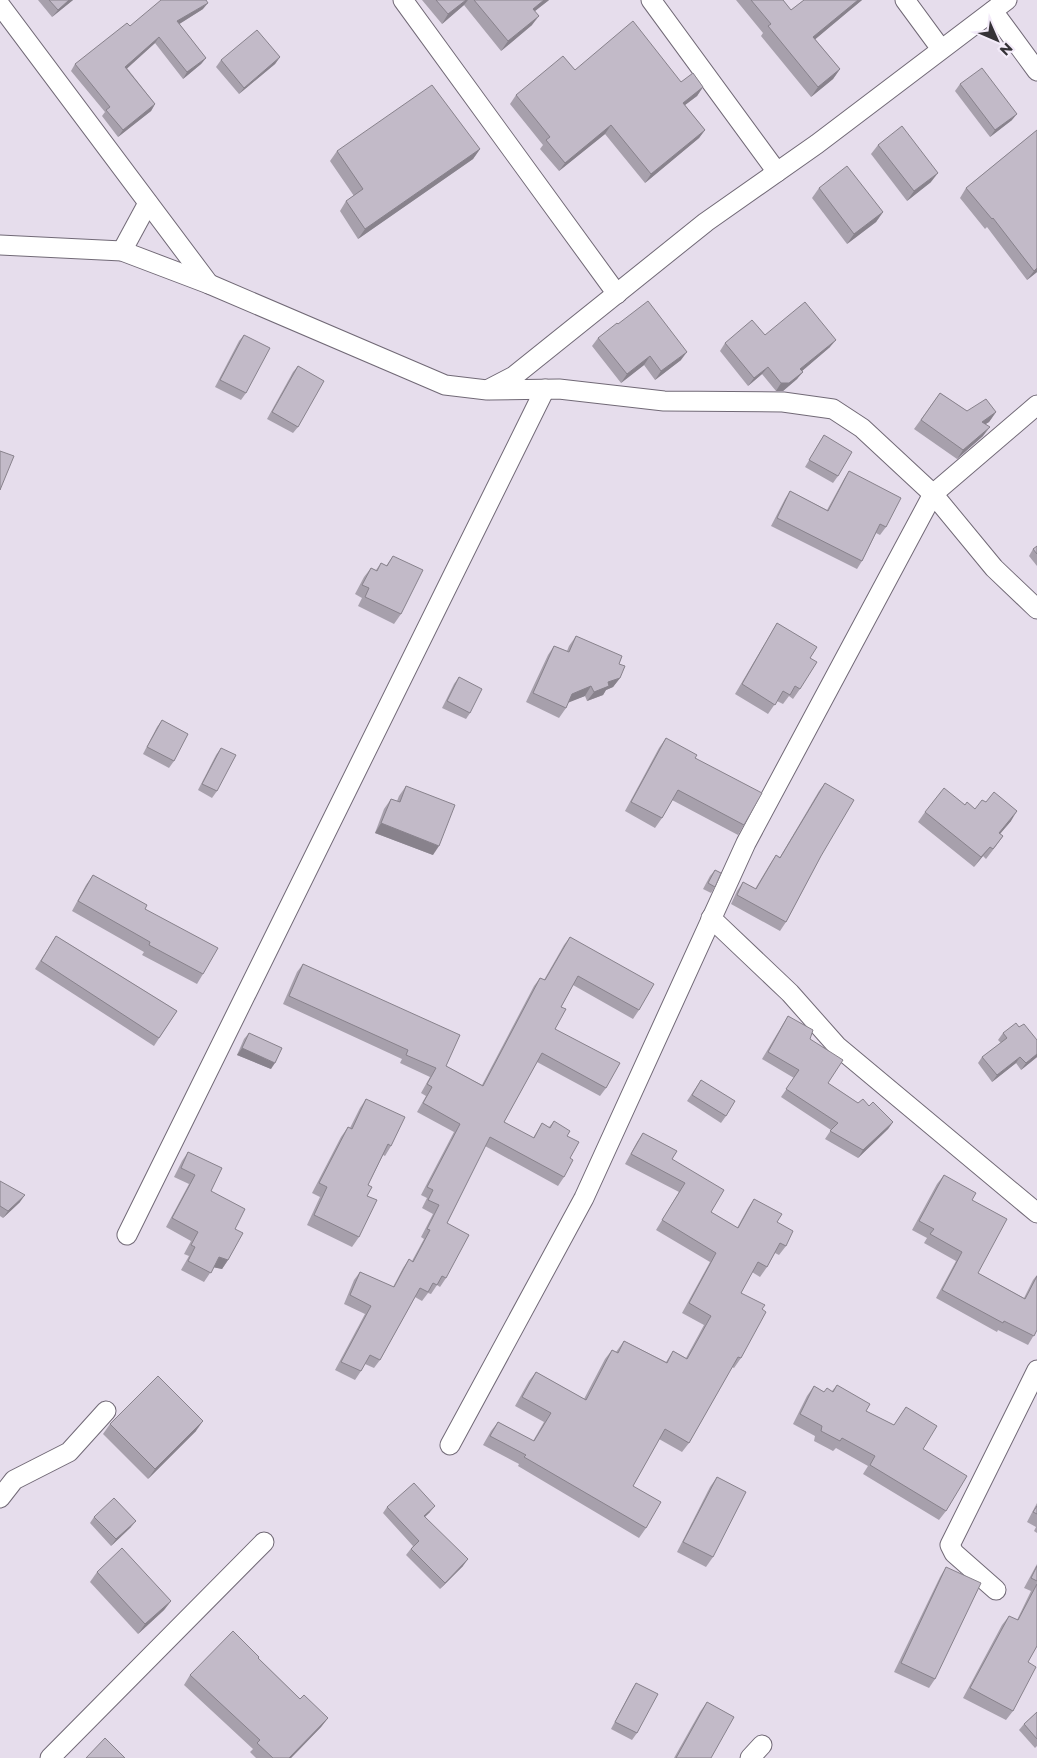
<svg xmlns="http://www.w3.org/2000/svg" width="1037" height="1758" viewBox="0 0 1037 1758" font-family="Montserrat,sans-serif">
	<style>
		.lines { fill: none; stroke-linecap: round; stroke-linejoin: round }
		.street-casing { stroke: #716976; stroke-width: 21 }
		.street { stroke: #fff; stroke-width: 19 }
		.wall { fill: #a7a0ac }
		.shaded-wall { fill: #88828c }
		.building { fill: #c2bac8; stroke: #88828c }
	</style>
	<rect width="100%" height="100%" fill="#e6ddec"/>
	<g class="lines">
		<g class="street-casing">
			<g id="street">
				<polyline points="403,0 617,294"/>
				<polyline points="651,0 777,172"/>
				<polyline points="905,0 941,49"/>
				<polyline points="0,5 209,284"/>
				<polyline points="993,11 1037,71"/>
				<polyline points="0,245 122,251 209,284 445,385 487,390 514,376 706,222 817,144 1007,0"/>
				<polyline points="122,251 148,203"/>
				<polyline points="490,390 559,389 664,401 783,402 833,409 862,428 933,494 994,568 1037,609"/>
				<polyline points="711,918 790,993 837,1046 1037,1213"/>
				<polyline points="127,1235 545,389"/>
				<polyline points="450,1445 584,1198 746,843 933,494 1037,405"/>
				<polyline points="0,1498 14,1480 69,1452 106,1411"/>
				<polyline points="996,1590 954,1553 950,1545 1037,1370"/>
				<polyline points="50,1758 264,1542"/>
				<polyline points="750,1758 762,1745"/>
			</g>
		</g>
		<use href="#street" class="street"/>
	</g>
	<g class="wall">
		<polygon points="38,0 73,0 52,17"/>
		<polygon points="422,0 549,0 535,11 532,25 501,51 464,5 442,24"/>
		<polygon points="736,0 783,0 791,10 804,0 862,0 815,39 840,69 833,79 811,97 761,36 763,33"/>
		<polygon points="203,9 179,24 206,58 201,64 183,79 155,43 127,68 155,104 151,111 118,137 102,116 105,112 71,71 75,64 130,26"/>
		<polygon points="280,57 275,64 239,94 216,67 221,60"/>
		<polygon points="575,70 681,82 703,87 697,96 685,105 705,130 699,138 645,183 605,134 559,171 540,149 543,145 510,104 516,95"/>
		<polygon points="960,84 1012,120 990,137 955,91"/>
		<polygon points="1037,130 1037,272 1027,280 987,227 985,229 960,198 966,188"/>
		<polygon points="878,145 931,182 907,201 871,154"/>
		<polygon points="480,149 473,159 358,239 340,211 346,201 354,196 330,161 337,151"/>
		<polygon points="819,188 883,212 876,222 847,244 812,198"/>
		<polygon points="618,324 681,360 655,380 644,365 621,383 592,346 598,338"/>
		<polygon points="244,335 246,393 241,400 215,387 239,341"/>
		<polygon points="765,335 830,347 802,371 797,379 783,391 776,391 762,374 748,386 720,351 725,343"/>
		<polygon points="298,366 298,427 293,433 267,419 293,372"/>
		<polygon points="940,393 967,411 996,412 989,422 985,424 983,436 957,459 914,429"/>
		<polygon points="824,435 838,476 833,483 805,467"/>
		<polygon points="849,471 886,527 880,535 876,533 862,561 857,569 771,526 785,499 790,491 827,510 844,479"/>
		<polygon points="1037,546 1037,566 1029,556 1033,549"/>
		<polygon points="393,556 401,614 394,624 358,606 362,598 355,594 364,577 371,568 376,570 381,563 386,566"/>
		<polygon points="777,623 810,658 800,689 793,699 789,696 783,704 777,701 768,714 735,694 771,633"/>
		<polygon points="576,636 619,664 620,678 613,687 606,690 603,695 587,701 585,696 568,702 566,708 559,718 526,702 548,655 554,646 567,651 569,646"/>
		<polygon points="459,677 470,713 466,719 442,708 454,684"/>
		<polygon points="162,720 174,761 169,768 143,754 157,727"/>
		<polygon points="666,738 695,758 744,825 738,835 672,800 662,818 655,828 625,811 659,748"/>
		<polygon points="221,748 217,791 212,798 198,790 216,755"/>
		<polygon points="825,783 821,856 786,922 780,931 731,904 737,891 743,882 755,889 770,864 776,855 780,857 819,791"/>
		<polygon points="406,786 433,855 375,833 384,809 391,799 397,801 399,796"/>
		<polygon points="965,805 1011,821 1000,834 1003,836 996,846 986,859 983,856 974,867 918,822 925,812"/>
		<polygon points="715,870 715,887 711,893 703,889 710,876"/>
		<polygon points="93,875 145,909 203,974 197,984 142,955 144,952 72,911 86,885"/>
		<polygon points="56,936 177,1011 154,1046 35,969"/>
		<polygon points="570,937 639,1010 633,1019 573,985 561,1007 555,1029 606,1088 600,1096 537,1062 504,1122 533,1138 542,1123 549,1127 554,1121 567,1136 570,1158 564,1177 558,1186 485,1146 447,1223 446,1278 440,1287 437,1285 431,1294 428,1293 422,1301 415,1297 380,1360 374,1368 365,1364 361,1371 355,1380 335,1370 365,1314 344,1304 354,1280 360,1272 393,1287 403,1268 409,1259 412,1261 424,1239 421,1237 433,1214 422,1208 427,1198 421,1195 454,1132 417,1112 426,1096 421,1093 430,1077 400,1063 402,1059 283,1004 297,972 303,964 446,1066 482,1085 534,986 540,978 544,980 564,945"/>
		<polygon points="788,1016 810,1039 828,1083 858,1103 869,1106 893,1122 888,1129 858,1158 825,1139 831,1130 781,1097 794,1078 762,1059 783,1024"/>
		<polygon points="1019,1027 1037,1040 1037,1057 1021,1070 1016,1063 992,1082 978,1063 982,1057 1001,1043 998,1040 1003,1033"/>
		<polygon points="249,1033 271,1069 237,1055 244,1039"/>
		<polygon points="701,1080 726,1116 721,1123 687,1101"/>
		<polygon points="366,1099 391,1146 385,1156 383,1155 368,1185 367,1196 359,1237 352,1247 307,1225 320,1197 312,1193 341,1137 348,1127 350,1128 360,1108"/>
		<polygon points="643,1133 672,1159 711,1212 737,1228 748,1208 754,1199 777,1222 786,1246 779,1255 775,1253 767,1267 760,1277 752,1272 741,1293 762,1309 741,1358 734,1368 732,1367 689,1443 682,1452 659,1439 633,1486 646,1528 639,1538 518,1466 519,1464 483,1445 491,1431 498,1422 533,1441 544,1422 515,1406 529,1381 536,1372 584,1399 605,1359 612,1350 616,1352 624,1341 666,1362 673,1351 686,1358 704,1325 682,1313 710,1262 656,1230 679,1192 625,1164 637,1142"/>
		<polygon points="188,1152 211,1191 235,1229 228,1260 222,1269 214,1267 204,1282 181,1270 189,1256 184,1254 191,1241 166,1227 189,1184 174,1177 182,1161"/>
		<polygon points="944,1175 972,1200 978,1273 1024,1298 1033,1280 1037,1275 1037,1330 1028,1345 998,1330 997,1332 936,1298 956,1261 924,1243 927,1238 912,1230 937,1184"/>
		<polygon points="0,1181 20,1202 3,1218 0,1216"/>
		<polygon points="837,1385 866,1411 894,1425 906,1407 923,1449 946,1511 939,1520 863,1474 868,1466 836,1448 833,1451 814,1441 815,1436 793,1424 807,1396 814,1386 824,1392 832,1391"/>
		<polygon points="110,1424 196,1431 148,1479 103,1434"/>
		<polygon points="717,1477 713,1557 706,1567 677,1552 710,1487"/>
		<polygon points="1037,1503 1037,1533 1034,1531 1036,1527 1027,1522"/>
		<polygon points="387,1507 430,1512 425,1517 463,1566 440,1589 406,1555 413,1546 383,1513"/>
		<polygon points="94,1517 131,1527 111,1546 90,1523"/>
		<polygon points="1037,1564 1037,1646 1028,1662 1013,1711 1006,1720 963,1698 1002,1625 1009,1616 1017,1620 1031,1591 1024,1588"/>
		<polygon points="946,1567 935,1679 929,1688 894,1672 940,1577"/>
		<polygon points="97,1572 171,1601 164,1610 138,1634 90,1582"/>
		<polygon points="258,1658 300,1699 328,1718 321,1727 291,1758 256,1758 250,1752 253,1749 184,1685 190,1675"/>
		<polygon points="636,1683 637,1733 632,1740 611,1729 632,1689"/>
		<polygon points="707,1702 711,1758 674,1758 700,1712"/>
		<polygon points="1037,1712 1037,1746 1035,1748 1019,1730 1024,1724"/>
	</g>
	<g class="shaded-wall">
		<polygon points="69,0 73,0 52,17 58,10"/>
		<polygon points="466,0 468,0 464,5 442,24 448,14"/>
		<polygon points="544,0 549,0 526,18 533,9"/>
		<polygon points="858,0 862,0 806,47 813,37"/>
		<polygon points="208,3 203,9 173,28 177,21"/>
		<polygon points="539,16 532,25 501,51 508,41"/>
		<polygon points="159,37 155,43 121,74 125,67"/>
		<polygon points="280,57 275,64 239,94 244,88"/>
		<polygon points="206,58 201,64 183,79 187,72"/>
		<polygon points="840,69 833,79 811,97 818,87"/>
		<polygon points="703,87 697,96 677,111 683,103"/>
		<polygon points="155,104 151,111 118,137 123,130"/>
		<polygon points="1017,114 1012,120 990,137 995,130"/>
		<polygon points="611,125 605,134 559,171 565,163"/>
		<polygon points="705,130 699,138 645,183 651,174"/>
		<polygon points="480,149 473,159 358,239 365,229"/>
		<polygon points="938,173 931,182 907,201 914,191"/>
		<polygon points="883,212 876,222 847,244 854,234"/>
		<polygon points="1037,268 1037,272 1027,280 1034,271"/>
		<polygon points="836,340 830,347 795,377 800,369"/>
		<polygon points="687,352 681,360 655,380 661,371"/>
		<polygon points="650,356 644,365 621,383 627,374"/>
		<polygon points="768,367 762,374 748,386 754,378"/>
		<polygon points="803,372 797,379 783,391 776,391 781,383"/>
		<polygon points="996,412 989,422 975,431 982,422"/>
		<polygon points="990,427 983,436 957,459 963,450"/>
		<polygon points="620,678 613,687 606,690 603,695 587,701 594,692 608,682"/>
		<polygon points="591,686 585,696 565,704 572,694"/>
		<polygon points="1017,811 1011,821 992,843 999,833"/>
		<polygon points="381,823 439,846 433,855 375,833"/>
		<polygon points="990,847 983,856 974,867 981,857"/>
		<polygon points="242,1048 275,1063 271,1069 237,1055"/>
		<polygon points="1037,1054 1037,1057 1021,1070 1026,1063"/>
		<polygon points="1020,1057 1016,1063 992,1082 997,1075"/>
		<polygon points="893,1122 888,1129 858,1158 863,1150"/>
		<polygon points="25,1195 20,1202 3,1218 8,1211"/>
		<polygon points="219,1257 228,1260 222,1269 212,1267"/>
		<polygon points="203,1421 196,1431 148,1479 155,1469"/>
		<polygon points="435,1506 430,1512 419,1522 424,1516"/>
		<polygon points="136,1521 131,1527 111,1546 116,1539"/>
		<polygon points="468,1559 463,1566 440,1589 445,1583"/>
		<polygon points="171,1601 164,1610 138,1634 145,1624"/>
		<polygon points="328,1718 321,1727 291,1758 289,1758"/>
	</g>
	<g class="building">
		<polygon points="49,0 69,0 58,10"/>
		<polygon points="161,0 206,0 208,3 177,21 206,58 187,72 159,37 125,67 155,104 123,130 106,110 110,107 75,64 127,23 130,26"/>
		<polygon points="436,0 466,0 448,14"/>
		<polygon points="474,0 544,0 533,9 539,16 508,41"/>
		<polygon points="751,0 783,0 791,10 804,0 858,0 813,37 840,69 818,87 768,26 771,24"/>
		<polygon points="633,21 681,82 693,73 703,87 683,103 705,130 651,174 611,125 565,163 546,140 550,137 516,95 563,56 575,70"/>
		<polygon points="257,30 280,57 244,88 221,60"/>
		<polygon points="982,68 1017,114 995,130 960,84"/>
		<polygon points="432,85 480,149 365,229 346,201 363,189 337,151"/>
		<polygon points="902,126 938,173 914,191 878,145"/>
		<polygon points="1037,130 1037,268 1034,271 993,218 992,219 966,188"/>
		<polygon points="847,166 883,212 854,234 819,188"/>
		<polygon points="648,301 687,352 661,371 650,356 627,374 598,338 617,323 618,324"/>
		<polygon points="805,302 836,340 800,369 803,372 789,383 781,383 768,367 754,378 725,343 752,320 765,335"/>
		<polygon points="244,335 270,348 246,393 220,380"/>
		<polygon points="298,366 324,381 298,427 272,412"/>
		<polygon points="940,393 967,411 986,399 996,412 982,422 990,427 963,450 921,420"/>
		<polygon points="824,435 852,452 838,476 809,460"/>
		<polygon points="0,451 14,456 0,490"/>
		<polygon points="849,471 901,498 886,527 880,524 862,561 777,518 790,491 828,511"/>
		<polygon points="1037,546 1037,554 1033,549"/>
		<polygon points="393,556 423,570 401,614 365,597 369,588 362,585 371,568 377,571 381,563 387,566"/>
		<polygon points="777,623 817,647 810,658 817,662 800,689 795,686 790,695 783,691 775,705 742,684"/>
		<polygon points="576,636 622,656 619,664 625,666 620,678 608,682 609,686 594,692 591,686 572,694 566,708 533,693 554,646 569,652"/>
		<polygon points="459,677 482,689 470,713 447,701"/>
		<polygon points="162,720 188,734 174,761 147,747"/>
		<polygon points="666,738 697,755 695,758 762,793 744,825 678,790 662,818 631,802"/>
		<polygon points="221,748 236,755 217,791 202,784"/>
		<polygon points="825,783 854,800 821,856 786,922 737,895 743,882 756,889 776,855 780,858"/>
		<polygon points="406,786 455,805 439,846 381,823 391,799 400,802"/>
		<polygon points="944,788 965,805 967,802 975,809 982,800 986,802 994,792 1017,811 999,833 1003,836 993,849 990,847 981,857 925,812"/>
		<polygon points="715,870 721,873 715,887 708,883"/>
		<polygon points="93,875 147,905 145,909 218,948 203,974 149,945 150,942 78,901"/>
		<polygon points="56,936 177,1011 159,1038 41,961"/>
		<polygon points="570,937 654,984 639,1010 578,976 561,1007 566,1009 555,1029 620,1063 606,1088 542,1053 504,1122 534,1138 542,1123 550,1128 554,1121 570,1131 567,1136 579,1142 570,1158 573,1160 564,1177 490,1137 447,1223 469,1235 446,1278 442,1276 437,1285 433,1283 428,1292 420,1288 380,1360 370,1355 361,1371 341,1362 371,1306 350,1295 360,1272 394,1287 409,1259 413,1262 430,1230 427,1229 439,1205 428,1200 433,1190 427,1187 460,1124 423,1103 432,1087 427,1084 436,1068 406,1055 408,1050 289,996 303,964 460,1035 446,1066 483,1086 540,978 545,980"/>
		<polygon points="788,1016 813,1030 810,1039 843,1060 828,1083 858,1103 863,1099 869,1106 873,1102 893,1122 863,1150 830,1131 838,1123 786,1089 799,1070 768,1052"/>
		<polygon points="1016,1023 1019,1027 1024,1024 1037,1040 1037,1054 1026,1063 1020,1057 997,1075 982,1057 1007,1038 1003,1033"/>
		<polygon points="249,1033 282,1048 275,1063 242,1048"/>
		<polygon points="701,1080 735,1101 726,1116 692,1095"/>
		<polygon points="366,1099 405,1117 391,1146 388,1144 368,1185 372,1187 367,1196 377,1200 359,1237 314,1215 327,1187 319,1183 348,1127 352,1129"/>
		<polygon points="643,1133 677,1151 672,1159 724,1190 711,1212 738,1228 754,1199 782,1214 777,1222 793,1231 786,1246 780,1243 767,1267 758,1262 741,1293 765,1305 762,1309 766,1312 741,1358 738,1357 689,1443 665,1429 633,1486 661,1502 646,1528 524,1457 526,1455 490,1436 498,1422 534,1441 551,1413 522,1397 536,1372 586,1400 612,1350 618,1353 624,1341 667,1363 673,1351 687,1359 711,1316 689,1303 716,1253 662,1220 685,1183 631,1154"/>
		<polygon points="188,1152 222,1168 211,1191 245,1209 235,1229 243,1233 228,1260 219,1257 211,1273 188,1261 195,1247 191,1245 198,1232 172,1218 195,1175 181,1168"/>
		<polygon points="944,1175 976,1193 972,1200 1007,1219 978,1273 1025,1299 1037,1276 1037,1330 1034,1336 1004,1321 1003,1323 942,1290 962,1252 930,1234 934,1229 919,1221"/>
		<polygon points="0,1181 25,1195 8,1211 0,1206"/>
		<polygon points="158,1376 203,1421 155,1469 110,1424"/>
		<polygon points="837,1385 870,1404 866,1411 894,1425 906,1407 937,1426 923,1449 967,1476 946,1511 870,1465 875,1456 842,1438 840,1441 821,1431 822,1426 800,1414 814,1386 824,1392 827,1388 833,1392"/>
		<polygon points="717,1477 746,1492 713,1557 683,1542"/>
		<polygon points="414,1483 435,1506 424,1516 468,1559 445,1583 411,1549 419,1541 387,1507"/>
		<polygon points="114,1498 136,1521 116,1539 94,1517"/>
		<polygon points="1037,1506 1037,1514 1033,1512"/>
		<polygon points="122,1548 171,1601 145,1624 97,1572"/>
		<polygon points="1037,1566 1037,1581 1031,1578"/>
		<polygon points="946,1567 981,1583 935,1679 901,1663"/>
		<polygon points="1037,1584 1037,1646 1028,1662 1036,1667 1013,1711 970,1688 1009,1616 1018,1620"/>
		<polygon points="233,1631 259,1657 258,1658 300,1699 304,1695 328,1718 289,1758 273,1758 257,1743 260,1740 190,1675"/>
		<polygon points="636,1683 658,1694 637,1733 615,1722"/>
		<polygon points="707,1702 734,1717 711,1758 676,1758"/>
		<polygon points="1037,1712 1037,1739 1024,1724"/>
		<polygon points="105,1738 125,1758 86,1758"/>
	</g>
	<g transform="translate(997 40) rotate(135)" stroke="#f3ebf9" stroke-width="4" paint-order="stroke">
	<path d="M0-4L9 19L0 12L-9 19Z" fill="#353237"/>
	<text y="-8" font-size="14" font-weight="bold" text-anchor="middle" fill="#353237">N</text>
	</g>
</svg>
